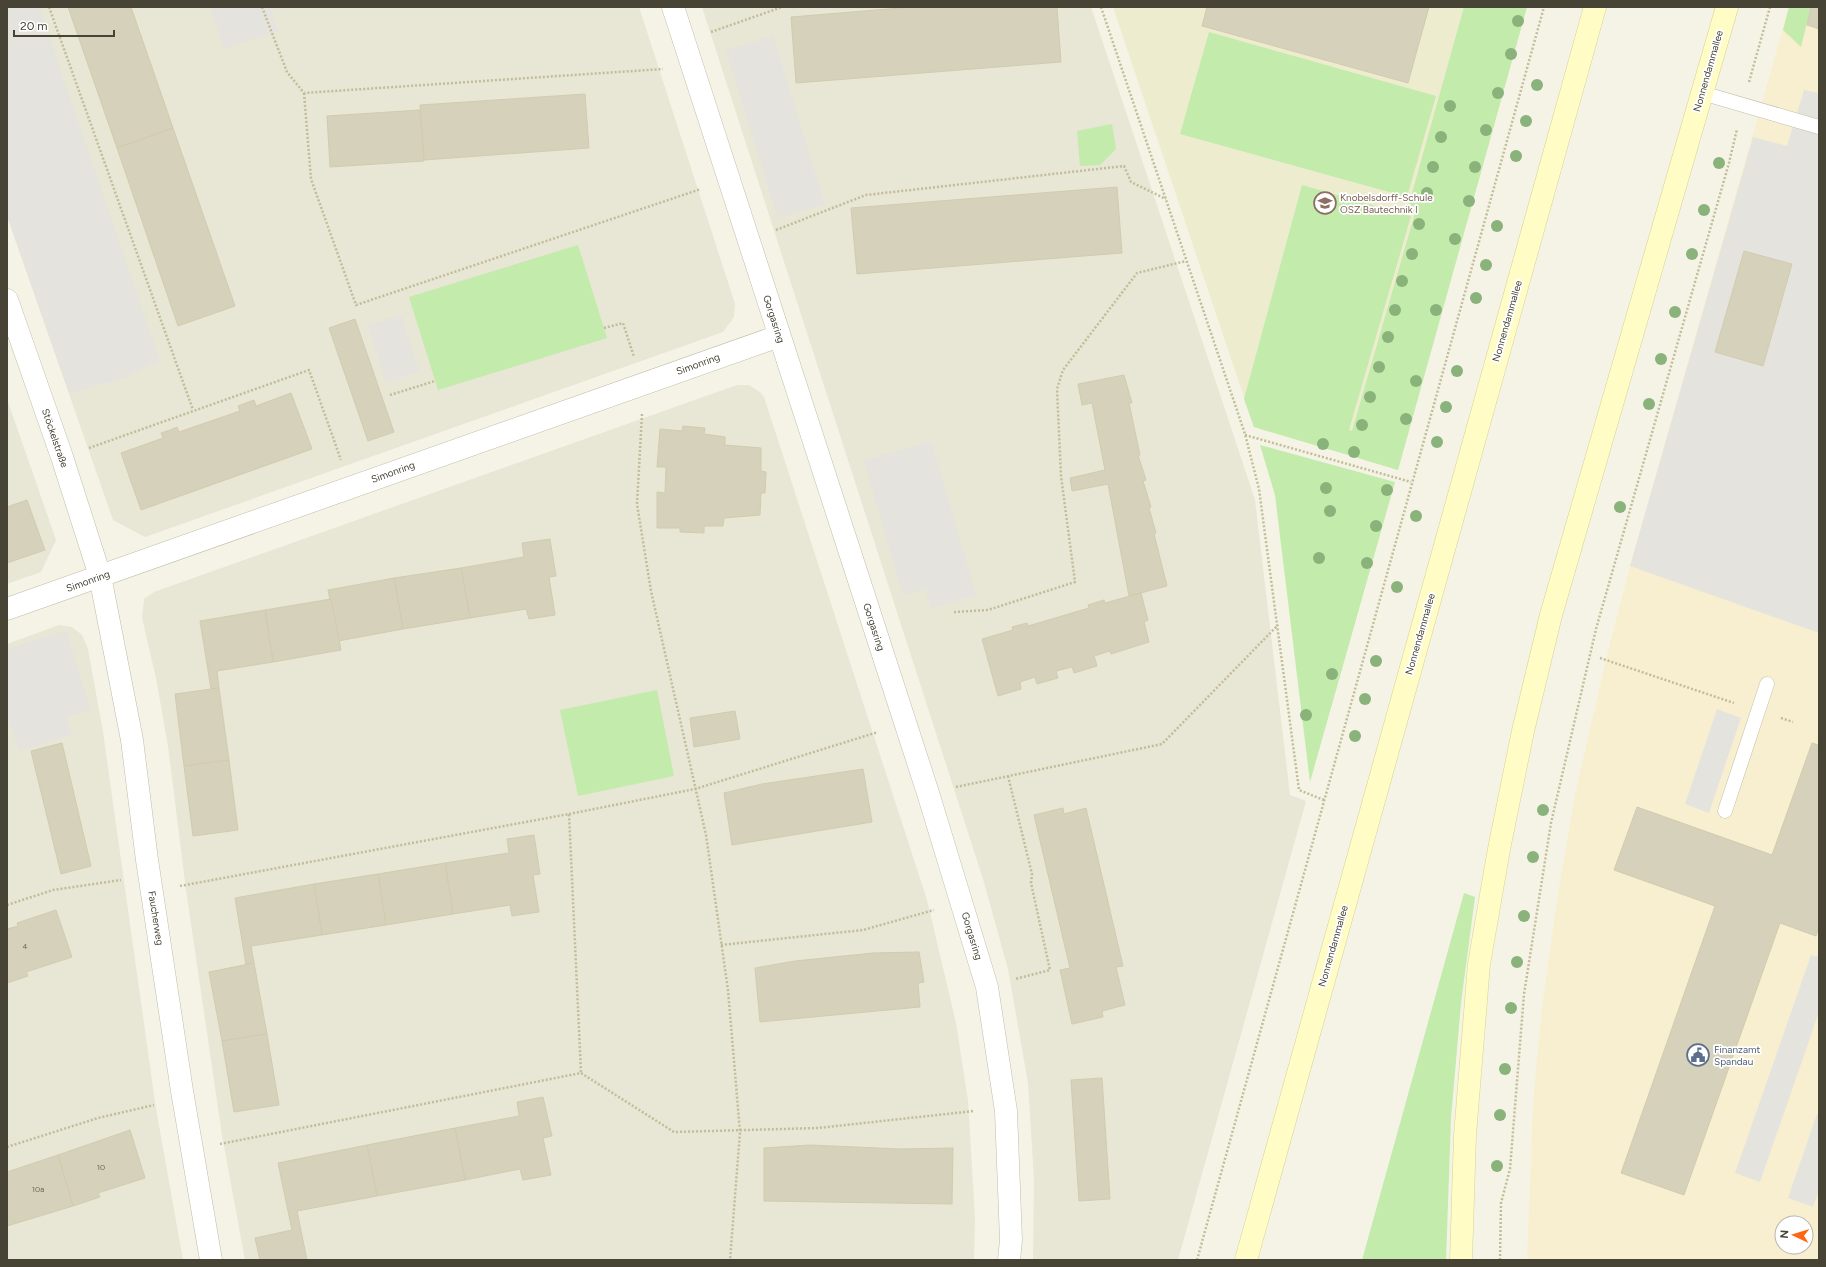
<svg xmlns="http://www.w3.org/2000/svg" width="1826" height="1267" viewBox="0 0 1826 1267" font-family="Figtree,sans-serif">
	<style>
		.residential { fill: #e8e6d4 }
		.commercial { fill: #f7efd0; fill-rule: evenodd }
		.education { fill: #eeeccf }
		.green { fill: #c2ebac }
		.parking { fill: #e5e3de }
		.building { fill: #d6d1bb; stroke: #d2cbad }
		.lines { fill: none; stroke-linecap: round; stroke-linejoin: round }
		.service-casing { stroke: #c0bda8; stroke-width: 15 }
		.minor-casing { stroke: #c0bda8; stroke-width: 23 }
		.secondary-casing { stroke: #d7d393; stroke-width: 23 }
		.path { stroke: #c3bc98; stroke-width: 2.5; stroke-dasharray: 2 2; stroke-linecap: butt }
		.service { stroke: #fff; stroke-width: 14 }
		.minor { stroke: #fff; stroke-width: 22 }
		.secondary { stroke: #fffcc5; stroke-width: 22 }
		.tree { fill: #8ab27b }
		.labels { text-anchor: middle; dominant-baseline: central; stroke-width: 3.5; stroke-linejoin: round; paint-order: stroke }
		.number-label { font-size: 8px; fill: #6b6756 }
		.street-label { font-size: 10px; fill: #474435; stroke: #fff }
		.education-label { font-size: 10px; fill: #785e54; stroke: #fff; text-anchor: start }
		.service-label { font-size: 10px; fill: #4e5e75; stroke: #fff; text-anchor: start }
	</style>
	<rect width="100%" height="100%" fill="#f4f3e6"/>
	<g class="residential">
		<polygon points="7,7 639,7 735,304 734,317 723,332 145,537 113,520 7,216"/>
		<polygon points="702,7 1091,7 1255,500 1290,795 1306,801 1178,1260 1033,1260 1034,1178 1028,1083 1008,969 983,879"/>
		<polygon points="737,385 749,385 760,392 764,397 927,900 956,1023 968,1101 975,1218 974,1260 245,1260 222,1135 186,890 168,746 156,678 142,618 144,599 154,592"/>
		<polygon points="7,399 56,540 41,572 7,584"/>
		<polygon points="59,625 72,627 82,635 88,649 103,732 156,1109 183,1260 7,1260 7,644"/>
	</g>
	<path class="commercial" d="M1789,7H1819V1260H1527L1533,1103L1542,1007L1556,906L1575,794L1607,655L1630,566ZM1782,1223H1806V1247H1782Z"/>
	<polygon class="education" points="1113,7 1527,7 1398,470 1254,427"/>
	<g class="green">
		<polygon points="1464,7 1527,7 1398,470 1254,427 1244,399 1302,185 1411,216 1349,430 1352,431 1415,213 1407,211"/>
		<polygon points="1789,7 1811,7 1801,47 1783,30"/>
		<polygon points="1209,32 1436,96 1407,197 1180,134"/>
		<polygon points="1112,124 1116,149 1100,165 1080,166 1077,131"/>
		<polygon points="578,245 607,338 438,390 409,297"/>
		<polygon points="1260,445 1395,482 1310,782 1275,495"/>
		<polygon points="657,690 674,776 578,796 560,710"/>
		<polygon points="1464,893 1475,897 1461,1003 1451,1118 1446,1260 1362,1260"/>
	</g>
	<g class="parking">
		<polygon points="7,7 39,7 160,361 118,380 69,393 7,216"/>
		<polygon points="210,7 270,7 278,31 224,49"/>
		<polygon points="773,36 825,204 778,218 726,51"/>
		<polygon points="1804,90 1819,93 1819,633 1630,566 1753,137 1787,146"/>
		<polygon points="401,315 419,372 386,382 368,325"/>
		<polygon points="931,441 976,595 931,608 925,589 903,595 864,461"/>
		<polygon points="66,631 90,709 66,717 72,735 19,751 7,712 7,649"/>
		<polygon points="1717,709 1741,718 1709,813 1685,804"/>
		<polygon points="1811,955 1819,957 1819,1012 1760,1182 1735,1173"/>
		<polygon points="1817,1114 1819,1115 1819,1191 1813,1207 1788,1198"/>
	</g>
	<g class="building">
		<polygon points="68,7 131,7 173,128 117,148"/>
		<polygon points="912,7 1057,7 1061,62 796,83 791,17"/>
		<polygon points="1207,7 1429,7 1408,83 1202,26"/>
		<polygon points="1811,7 1819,7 1819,29 1807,25"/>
		<polygon points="585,94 589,148 424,160 420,105"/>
		<polygon points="420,110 424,161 330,167 327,116"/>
		<polygon points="173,128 235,306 178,326 117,148"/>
		<polygon points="1117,187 1122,253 857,274 851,208"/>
		<polygon points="1744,251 1792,264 1763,366 1715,352"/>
		<polygon points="355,319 394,432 368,441 329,328"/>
		<polygon points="1124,375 1132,403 1129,403 1140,455 1138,455 1146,480 1143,481 1151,507 1149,508 1156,533 1154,534 1167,586 1129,596 1108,484 1072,491 1070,478 1105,470 1092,403 1082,405 1078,384"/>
		<polygon points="291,393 312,449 141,510 121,453 163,438 161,433 170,430 177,427 179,432 240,411 238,406 254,400 256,406"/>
		<polygon points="683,426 705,428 704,434 725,437 725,445 761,448 761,471 766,472 765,493 761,493 760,515 724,518 723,526 704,526 704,533 680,532 680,528 657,528 657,492 665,493 666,467 657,467 660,429 682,431"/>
		<polygon points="27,500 45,550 7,563 7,507"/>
		<polygon points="550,539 556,576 549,577 555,615 529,619 526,609 470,618 461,568 524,557 522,543"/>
		<polygon points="461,568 470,618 403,629 394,578"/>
		<polygon points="394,578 403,629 338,641 328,590"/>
		<polygon points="1141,593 1148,620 1144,622 1149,642 1111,654 1110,651 1094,656 1097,666 1074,673 1072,667 1056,671 1058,678 1037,684 1035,677 1020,682 1021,689 998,696 982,639 1013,630 1012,627 1027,623 1028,626 1089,608 1088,605 1104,600 1105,603"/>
		<polygon points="331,599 341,650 273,662 265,610"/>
		<polygon points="265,610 273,662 217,671 219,688 211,689 200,621"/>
		<polygon points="219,688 229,760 184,766 175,694"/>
		<polygon points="735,711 740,739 694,747 690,718"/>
		<polygon points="62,743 91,866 61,874 31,751"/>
		<polygon points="1812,743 1819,745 1819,927 1816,936 1780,923 1684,1195 1621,1173 1715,906 1614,870 1637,807 1772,855"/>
		<polygon points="229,760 238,830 193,836 184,766"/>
		<polygon points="863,769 872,822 732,845 724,793 762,784"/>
		<polygon points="1063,808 1064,814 1086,808 1123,966 1116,967 1125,1005 1102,1011 1103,1017 1072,1024 1060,970 1070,968 1034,815"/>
		<polygon points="534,835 540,874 533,875 539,912 512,916 510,905 453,914 445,863 509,853 507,839"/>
		<polygon points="445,863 453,914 386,925 378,874"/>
		<polygon points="378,874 386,925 322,935 314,884"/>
		<polygon points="314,884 322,935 251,946 254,963 246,965 235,898"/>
		<polygon points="56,910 72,957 26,972 28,976 7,983 7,929 18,926 17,923"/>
		<polygon points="919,952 924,982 918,983 920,1007 760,1022 755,968 795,961 873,953"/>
		<polygon points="254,963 267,1034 222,1041 209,972"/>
		<polygon points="267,1034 279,1105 234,1112 222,1041"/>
		<polygon points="1102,1078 1110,1199 1079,1201 1071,1080"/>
		<polygon points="543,1097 552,1136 543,1138 551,1175 523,1180 520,1169 465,1180 455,1128 519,1116 517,1102"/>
		<polygon points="455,1128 465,1180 377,1196 367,1145"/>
		<polygon points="130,1130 145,1178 98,1193 100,1197 73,1206 58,1155"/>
		<polygon points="367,1145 377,1196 297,1211 307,1260 260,1260 255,1238 292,1230 278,1163"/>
		<polygon points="810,1145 900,1149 953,1148 952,1204 764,1201 764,1148"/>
		<polygon points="58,1155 73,1206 7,1226 7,1172"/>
	</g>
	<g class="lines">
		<g class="service-casing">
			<g id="service">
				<polyline points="1702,93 1819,127"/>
				<polyline points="1725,811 1767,684"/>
			</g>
		</g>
		<g class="minor-casing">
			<g id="minor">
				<polyline points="673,7 928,793 987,987 1006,1111 1011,1240 1009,1260"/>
				<polyline points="7,300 62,457 100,576 132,740 147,860 182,1091 211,1260"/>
				<polyline points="7,609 779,336"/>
			</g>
		</g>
		<g class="secondary-casing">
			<g id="secondary">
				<polyline points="1246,1260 1595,7"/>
				<polyline points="1461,1260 1465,1135 1479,964 1499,849 1523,731 1551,615 1727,7"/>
			</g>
		</g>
		<g class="path">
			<polyline points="49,7 193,410"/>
			<polyline points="262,7 287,72 304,93 663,69"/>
			<polyline points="1101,7 1245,434 1259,489 1299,790 1324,800"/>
			<polyline points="711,32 782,7"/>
			<polyline points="1749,82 1770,7"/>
			<polyline points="304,93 311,179 356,305 701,189"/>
			<polyline points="776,230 866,195 1124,166 1131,182 1166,199"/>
			<polyline points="604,328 623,323 634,357"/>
			<polyline points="390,395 435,381"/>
			<polyline points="642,414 637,504 651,591 706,835 728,990 740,1132 730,1260"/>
			<polyline points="1245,435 1411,482"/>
			<polyline points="89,448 309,370 341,460"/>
			<polyline points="954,612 988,610 1075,582 1061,476 1057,389 1063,370 1137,273 1186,261"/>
			<polyline points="1600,658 1734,703"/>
			<polyline points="1781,718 1793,722"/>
			<polyline points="1008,776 1032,874 1031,883 1050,970 1015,979"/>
			<polyline points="956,787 1162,744 1278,625"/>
			<polyline points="569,814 695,789 878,732"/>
			<polyline points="180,886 569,814 581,1073"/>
			<polyline points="7,905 53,890 121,880"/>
			<polyline points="721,945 863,930 934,910"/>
			<polyline points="220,1144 581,1073 674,1132 818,1128 974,1111"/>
			<polyline points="7,1147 98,1118 154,1105"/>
			<polyline points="1197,1260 1544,7"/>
			<polyline points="1500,1260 1501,1203 1510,1169 1524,994 1551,823 1596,629 1729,163 1737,129"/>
		</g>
		<use href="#service" class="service"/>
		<use href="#minor" class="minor"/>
		<use href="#secondary" class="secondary"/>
	</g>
	<g class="tree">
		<circle cx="1518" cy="21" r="6"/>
		<circle cx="1511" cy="54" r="6"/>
		<circle cx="1537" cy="85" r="6"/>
		<circle cx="1498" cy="93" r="6"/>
		<circle cx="1450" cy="106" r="6"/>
		<circle cx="1526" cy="121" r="6"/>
		<circle cx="1486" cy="130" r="6"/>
		<circle cx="1441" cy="137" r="6"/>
		<circle cx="1516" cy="156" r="6"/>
		<circle cx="1719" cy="163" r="6"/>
		<circle cx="1433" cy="167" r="6"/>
		<circle cx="1475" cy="167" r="6"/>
		<circle cx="1427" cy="193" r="6"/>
		<circle cx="1469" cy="201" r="6"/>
		<circle cx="1704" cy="210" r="6"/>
		<circle cx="1419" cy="224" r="6"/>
		<circle cx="1497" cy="226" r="6"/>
		<circle cx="1455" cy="239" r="6"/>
		<circle cx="1412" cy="254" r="6"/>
		<circle cx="1692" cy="254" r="6"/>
		<circle cx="1486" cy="265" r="6"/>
		<circle cx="1402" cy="281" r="6"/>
		<circle cx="1476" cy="298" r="6"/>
		<circle cx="1395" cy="310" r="6"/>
		<circle cx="1436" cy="310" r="6"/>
		<circle cx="1675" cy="312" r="6"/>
		<circle cx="1388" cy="337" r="6"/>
		<circle cx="1661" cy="359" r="6"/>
		<circle cx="1379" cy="367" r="6"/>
		<circle cx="1457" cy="371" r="6"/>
		<circle cx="1416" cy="381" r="6"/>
		<circle cx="1370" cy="397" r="6"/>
		<circle cx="1649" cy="404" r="6"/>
		<circle cx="1446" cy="407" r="6"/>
		<circle cx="1406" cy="419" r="6"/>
		<circle cx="1362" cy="425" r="6"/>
		<circle cx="1437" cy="442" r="6"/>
		<circle cx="1323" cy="444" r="6"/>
		<circle cx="1354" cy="452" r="6"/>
		<circle cx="1326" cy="488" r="6"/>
		<circle cx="1387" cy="490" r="6"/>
		<circle cx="1620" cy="507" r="6"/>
		<circle cx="1330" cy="511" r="6"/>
		<circle cx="1416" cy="516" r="6"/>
		<circle cx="1376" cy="526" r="6"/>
		<circle cx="1319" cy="558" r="6"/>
		<circle cx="1367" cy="563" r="6"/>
		<circle cx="1397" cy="587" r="6"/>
		<circle cx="1376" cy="661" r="6"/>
		<circle cx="1332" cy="674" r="6"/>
		<circle cx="1365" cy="699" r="6"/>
		<circle cx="1306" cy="715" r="6"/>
		<circle cx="1355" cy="736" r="6"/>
		<circle cx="1543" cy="810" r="6"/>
		<circle cx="1533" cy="857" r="6"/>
		<circle cx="1524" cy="916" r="6"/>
		<circle cx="1517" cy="962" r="6"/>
		<circle cx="1511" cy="1008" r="6"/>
		<circle cx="1505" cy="1069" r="6"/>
		<circle cx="1500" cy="1115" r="6"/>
		<circle cx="1497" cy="1166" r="6"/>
	</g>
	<defs>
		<g id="school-ring" transform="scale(1.15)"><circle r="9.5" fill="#fff" stroke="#8d6e63" stroke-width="1.5"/><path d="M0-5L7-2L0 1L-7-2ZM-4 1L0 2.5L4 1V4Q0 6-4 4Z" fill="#8d6e63"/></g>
		<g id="civic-ring" transform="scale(1.15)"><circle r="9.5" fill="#fff" stroke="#5c6f8a" stroke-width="1.5"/><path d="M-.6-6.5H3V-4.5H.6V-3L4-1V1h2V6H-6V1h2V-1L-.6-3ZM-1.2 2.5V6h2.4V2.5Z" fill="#5c6f8a"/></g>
	</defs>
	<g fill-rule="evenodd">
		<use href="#school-ring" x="1325" y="203"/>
		<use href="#civic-ring" x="1698" y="1055"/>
	</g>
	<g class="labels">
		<g class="number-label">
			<text x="25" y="946">4</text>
			<text x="101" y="1167">10</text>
			<text x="38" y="1189">10a</text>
		</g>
		<g class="street-label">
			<text transform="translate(1708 71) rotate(-74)">Nonnendammallee</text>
			<text transform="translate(774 319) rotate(72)">Gorgasring</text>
			<text transform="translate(1507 321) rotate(-74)">Nonnendammallee</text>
			<text transform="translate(698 364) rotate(-20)">Simonring</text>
			<text transform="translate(55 438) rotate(71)">Stöckelstraße</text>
			<text transform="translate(393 472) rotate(-20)">Simonring</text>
			<text transform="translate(88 581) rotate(-20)">Simonring</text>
			<text transform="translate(874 627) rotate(72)">Gorgasring</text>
			<text transform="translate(1420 634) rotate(-74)">Nonnendammallee</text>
			<text transform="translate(156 918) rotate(81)">Faucherweg</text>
			<text transform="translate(972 936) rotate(73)">Gorgasring</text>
			<text transform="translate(1333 946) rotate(-74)">Nonnendammallee</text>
		</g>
		<g class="education-label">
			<text x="1340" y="197">Knobelsdorff-Schule<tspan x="1340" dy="12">OSZ Bautechnik I</tspan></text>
		</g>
		<g class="service-label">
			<text x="1714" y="1049">Finanzamt<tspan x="1714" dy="12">Spandau</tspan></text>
		</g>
	</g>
	<rect width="1826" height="1267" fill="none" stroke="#474435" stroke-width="16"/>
	<g transform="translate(1794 1235) rotate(274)"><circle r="19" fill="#ffffff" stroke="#b5b4ae"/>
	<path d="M0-3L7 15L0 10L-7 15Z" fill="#ff6512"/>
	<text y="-6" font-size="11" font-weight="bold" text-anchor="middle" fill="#474435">N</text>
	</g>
	<path d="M14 30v6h100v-6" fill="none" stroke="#474435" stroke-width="2"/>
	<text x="20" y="30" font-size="12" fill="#474435" stroke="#ffffff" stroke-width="3" paint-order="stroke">20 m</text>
</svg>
